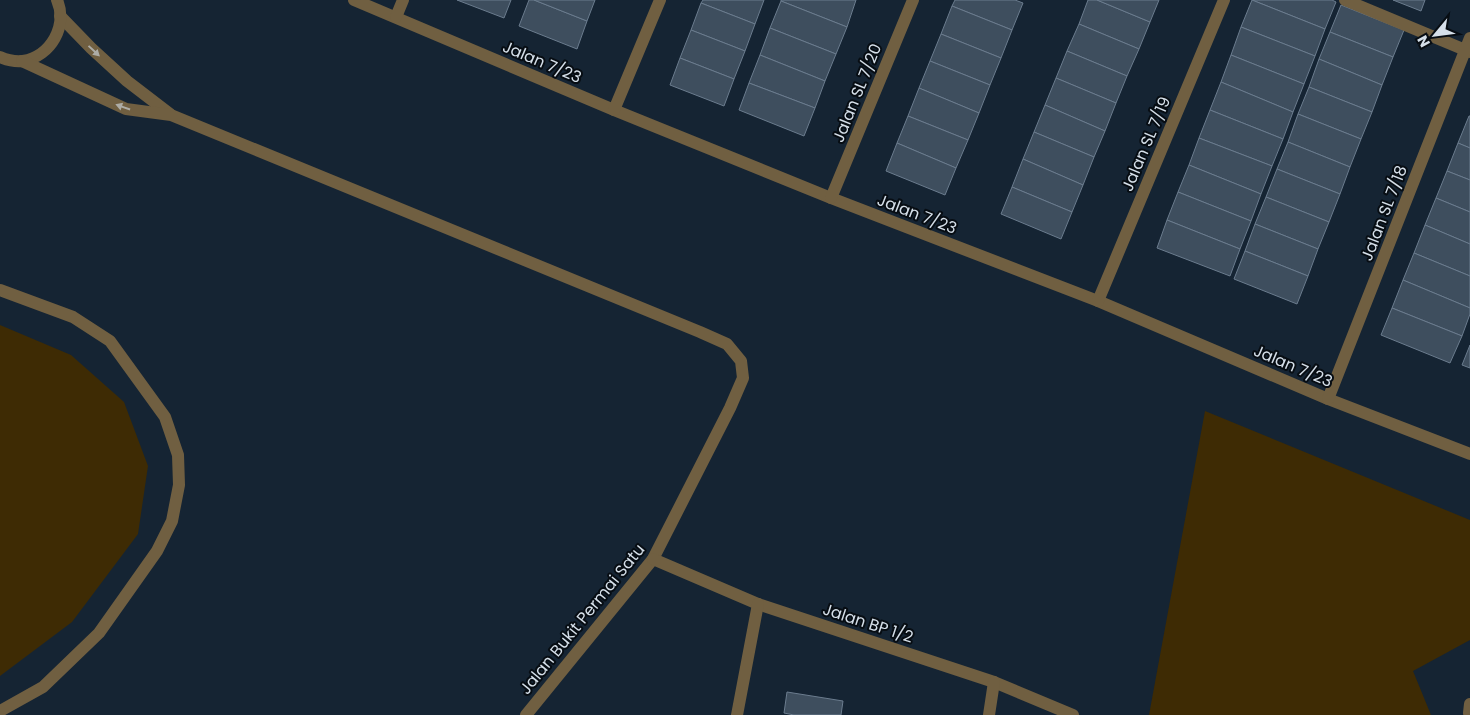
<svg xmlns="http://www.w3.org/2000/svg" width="1470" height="715" viewBox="0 0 1470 715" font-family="Poppins,sans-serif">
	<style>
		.green { fill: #3e2b04 }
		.building { fill: #3e4e5e; stroke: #6b7c8e }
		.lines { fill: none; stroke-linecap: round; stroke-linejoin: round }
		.minor { stroke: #705f41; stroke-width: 12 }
		.oneway { fill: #adaca6 }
		.labels { text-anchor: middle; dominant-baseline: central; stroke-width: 4; stroke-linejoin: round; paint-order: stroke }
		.street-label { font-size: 16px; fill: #d6e0ea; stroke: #070d13 }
	</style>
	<rect width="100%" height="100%" fill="#152433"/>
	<g class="green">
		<polygon points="0,325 71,355 124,402 148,466 138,534 72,622 0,676"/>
		<polygon points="1205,411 1470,520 1470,640 1413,671 1431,715 1149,715"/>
	</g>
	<g class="building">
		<polygon points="457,0 511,0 504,18"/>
		<polygon points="529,0 534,0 587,21 577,49 519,26"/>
		<polygon points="534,0 595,0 587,21"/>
		<polygon points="703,0 764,0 755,24 701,3"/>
		<polygon points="781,0 856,0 847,27 781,1"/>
		<polygon points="955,0 1015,0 1023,3 1012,30 952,6"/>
		<polygon points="1088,0 1097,0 1150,22 1139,49 1079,24"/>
		<polygon points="1097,0 1159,0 1150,22"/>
		<polygon points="1252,0 1332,0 1336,2 1325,29"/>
		<polygon points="1252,0 1325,29 1315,56 1241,27"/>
		<polygon points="1393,0 1425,0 1421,11"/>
		<polygon points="781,1 847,27 836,54 770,28"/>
		<polygon points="701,3 755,24 745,51 691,30"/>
		<polygon points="1341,5 1404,30 1393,57 1330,32"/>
		<polygon points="952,6 1012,30 1001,58 941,34"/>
		<polygon points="1079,24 1139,49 1127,76 1067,51"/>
		<polygon points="1241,27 1315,56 1304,84 1231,55"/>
		<polygon points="770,28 836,54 825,81 760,55"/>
		<polygon points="691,30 745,51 734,79 680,58"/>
		<polygon points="1330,32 1393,57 1382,85 1319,59"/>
		<polygon points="941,34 1001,58 990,85 930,61"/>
		<polygon points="1067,51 1127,76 1116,103 1056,78"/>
		<polygon points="760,55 825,81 815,108 749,83"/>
		<polygon points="1231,55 1304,84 1293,112 1221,82"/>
		<polygon points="680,58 734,79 724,106 670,85"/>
		<polygon points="1319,59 1382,85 1372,112 1309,87"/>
		<polygon points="930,61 990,85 979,113 919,88"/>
		<polygon points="1056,78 1116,103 1105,131 1045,105"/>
		<polygon points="1221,82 1293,112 1283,139 1210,110"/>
		<polygon points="749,83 815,108 804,136 739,110"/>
		<polygon points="1309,87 1372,112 1361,139 1298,114"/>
		<polygon points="919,88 979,113 968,140 908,116"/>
		<polygon points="1045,105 1105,131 1094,157 1034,132"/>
		<polygon points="1210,110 1283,139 1272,166 1199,138"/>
		<polygon points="1298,114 1361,139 1350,167 1288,142"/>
		<polygon points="908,116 968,140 956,168 897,143"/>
		<polygon points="1469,116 1470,116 1470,148 1458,143"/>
		<polygon points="1034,132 1094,157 1083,185 1023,159"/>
		<polygon points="1199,138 1272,166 1261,194 1189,165"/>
		<polygon points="1288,142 1350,167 1340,194 1277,169"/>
		<polygon points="897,143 956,168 945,195 886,171"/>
		<polygon points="1458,143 1470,148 1470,180 1447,171"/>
		<polygon points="1023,159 1083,185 1072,212 1012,187"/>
		<polygon points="1189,165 1261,194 1251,221 1178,192"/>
		<polygon points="1277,169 1340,194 1329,222 1266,197"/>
		<polygon points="1447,171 1470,180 1470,212 1436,198"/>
		<polygon points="1012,187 1072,212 1061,239 1001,214"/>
		<polygon points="1178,192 1251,221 1240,249 1167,220"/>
		<polygon points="1266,197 1329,222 1318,249 1255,224"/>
		<polygon points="1436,198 1470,212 1470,244 1425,225"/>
		<polygon points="1167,220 1240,249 1230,276 1157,248"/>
		<polygon points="1255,224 1318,249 1308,276 1245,251"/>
		<polygon points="1425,225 1470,244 1470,276 1414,253"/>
		<polygon points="1245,251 1308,276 1297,304 1234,279"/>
		<polygon points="1414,253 1470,276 1470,308 1403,280"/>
		<polygon points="1403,280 1470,308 1470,314 1462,336 1392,308"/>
		<polygon points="1392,308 1462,336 1450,363 1381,335"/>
		<polygon points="1470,345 1470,368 1462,365"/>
		<polygon points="787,692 843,701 841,715 794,715 784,713"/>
	</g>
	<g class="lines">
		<g class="minor">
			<polyline points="354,0 614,110 831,198 1098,301 1328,399 1470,454"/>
			<polyline points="1345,0 1470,52"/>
			<polyline points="60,16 91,48 127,81 170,114"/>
			<polyline points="396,17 403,0"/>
			<path d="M0,57C7,60 15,62 23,61C51,56 68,26 57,0"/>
			<polyline points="22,61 126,109 171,115 700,332 727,344 741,361 743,378 730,408 653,559 526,715"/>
			<polyline points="614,110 660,0"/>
			<polyline points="831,198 913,0"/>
			<polyline points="0,290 73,317 110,341 165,417 178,455 179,485 172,521 157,551 99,633 43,687 0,711"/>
			<polyline points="1098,301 1224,0"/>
			<polyline points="1328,399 1470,38"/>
			<polyline points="653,559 758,604 994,682 1073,715"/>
			<polyline points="737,715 758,604"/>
			<polyline points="989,715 994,682"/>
			<polyline points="1470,715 1469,713 1470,704"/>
		</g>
	</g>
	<defs><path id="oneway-solid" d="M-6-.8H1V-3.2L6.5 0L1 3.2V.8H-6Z" transform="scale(1.25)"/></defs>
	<g class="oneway">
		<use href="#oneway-solid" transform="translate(94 51) rotate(43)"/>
		<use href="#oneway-solid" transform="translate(123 107) rotate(-161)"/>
	</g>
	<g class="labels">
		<g class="street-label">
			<text transform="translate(542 62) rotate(23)">Jalan 7/23</text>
			<text transform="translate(857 93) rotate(-68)">Jalan SL 7/20</text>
			<text transform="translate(1146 144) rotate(-67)">Jalan SL 7/19</text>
			<text transform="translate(1384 213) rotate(-69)">Jalan SL 7/18</text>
			<text transform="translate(917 214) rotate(21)">Jalan 7/23</text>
			<text transform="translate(1293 366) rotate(23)">Jalan 7/23</text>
			<text transform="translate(582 619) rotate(-51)">Jalan Bukit Permai Satu</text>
			<text transform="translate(868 623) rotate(18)">Jalan BP 1/2</text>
		</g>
	</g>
	<g transform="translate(1435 35) rotate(241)" stroke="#070d13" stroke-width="4" paint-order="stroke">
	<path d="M0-4L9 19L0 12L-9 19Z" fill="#d6e0ea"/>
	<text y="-8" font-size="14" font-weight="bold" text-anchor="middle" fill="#d6e0ea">N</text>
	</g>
</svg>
